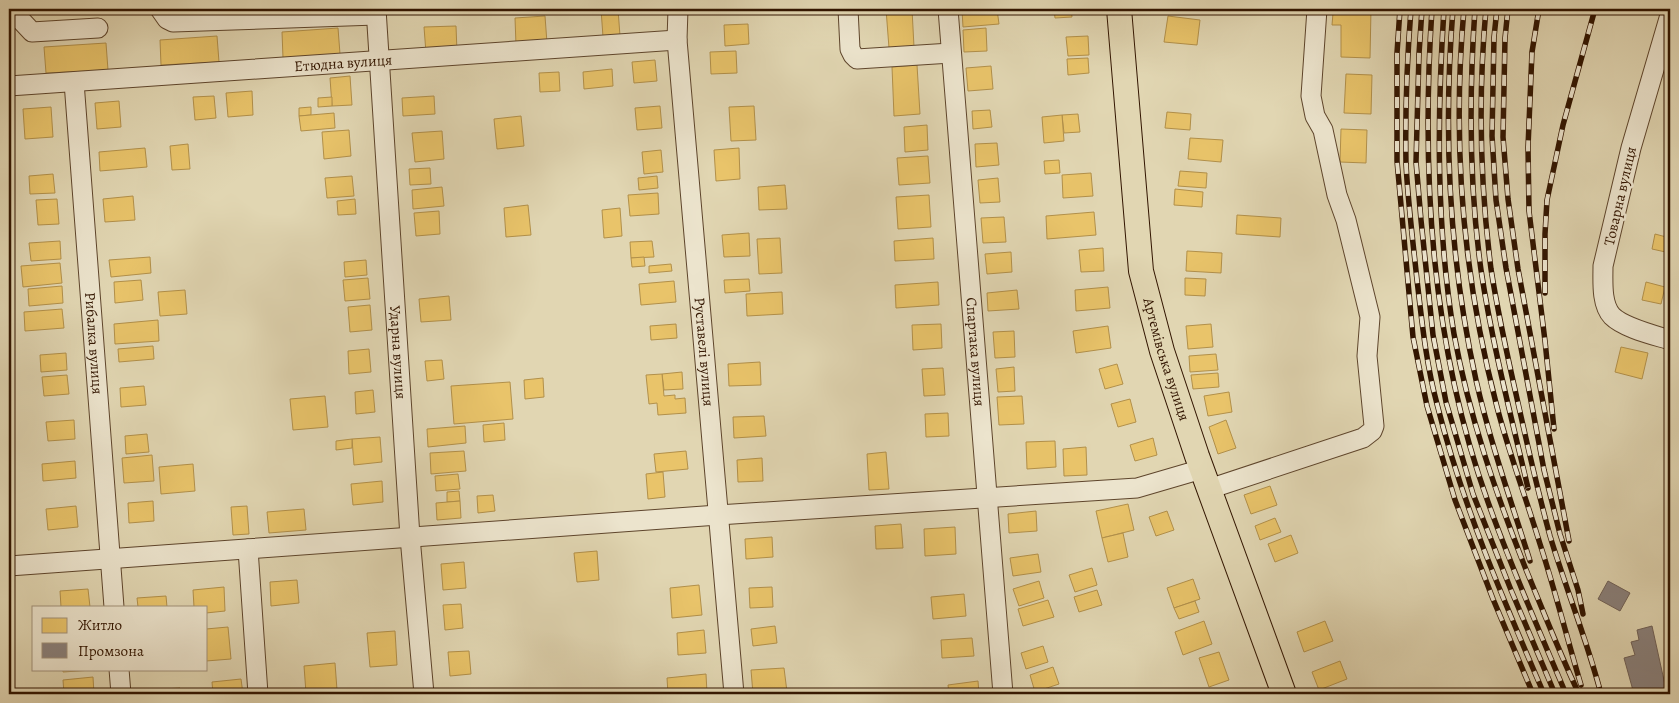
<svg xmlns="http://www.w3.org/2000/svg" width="1679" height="703" viewBox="0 0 1679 703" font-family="Alegreya,serif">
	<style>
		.homes { fill: #e9c46a; stroke: #b2904a }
		.industry { fill: #8a817c; stroke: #706157 }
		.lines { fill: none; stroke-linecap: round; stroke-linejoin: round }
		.minor-casing { stroke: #5e452c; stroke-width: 21 }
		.major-casing { stroke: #321500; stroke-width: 26 }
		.minor { stroke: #ece4cd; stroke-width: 19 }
		.major { stroke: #e1d6b2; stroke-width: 24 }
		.rail-casing { stroke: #321500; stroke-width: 5.5 }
		.rail { stroke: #ece4cd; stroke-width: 4; stroke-dasharray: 11; stroke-linecap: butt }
		.labels { text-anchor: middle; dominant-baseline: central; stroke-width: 5; stroke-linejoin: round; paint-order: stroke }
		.street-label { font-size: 15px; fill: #321500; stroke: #ece4cd }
	</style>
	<rect width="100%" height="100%" fill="#e1d6b2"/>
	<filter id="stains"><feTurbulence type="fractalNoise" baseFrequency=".004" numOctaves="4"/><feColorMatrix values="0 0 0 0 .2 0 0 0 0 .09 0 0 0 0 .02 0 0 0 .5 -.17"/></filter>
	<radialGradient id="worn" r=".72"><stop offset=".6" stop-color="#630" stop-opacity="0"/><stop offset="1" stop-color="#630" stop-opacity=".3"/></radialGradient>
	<g class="homes">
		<polygon points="601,9 618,9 620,36 603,37"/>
		<polygon points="886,9 912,9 914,47 889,48"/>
		<polygon points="976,9 997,9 999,24 963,27 962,10"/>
		<polygon points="1054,9 1071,9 1072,17 1055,18"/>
		<polygon points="1342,9 1371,9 1370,58 1341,57 1341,25 1332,25 1333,13 1342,13"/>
		<polygon points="545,16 547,43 516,45 515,18"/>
		<polygon points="1168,16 1200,20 1197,45 1164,42"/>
		<polygon points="748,24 749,44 725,46 724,25"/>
		<polygon points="456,26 457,52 426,53 424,27"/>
		<polygon points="338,28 340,54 283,58 282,32"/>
		<polygon points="986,28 987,51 964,52 963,30"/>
		<polygon points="217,36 219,62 161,65 160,40"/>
		<polygon points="1088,36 1089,55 1068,56 1066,37"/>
		<polygon points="106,43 108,70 46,73 44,47"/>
		<polygon points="736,51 737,73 711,74 710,52"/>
		<polygon points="1088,58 1089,73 1068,75 1067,59"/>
		<polygon points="655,60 657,81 634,83 632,62"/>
		<polygon points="917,65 920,114 894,116 892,67"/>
		<polygon points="991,66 993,89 968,91 966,68"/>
		<polygon points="612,69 613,86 584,89 583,72"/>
		<polygon points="559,72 560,91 540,92 539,73"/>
		<polygon points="1346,74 1372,75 1371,114 1344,113"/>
		<polygon points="350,76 352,105 332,106 330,78"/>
		<polygon points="252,91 253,115 228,117 226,93"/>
		<polygon points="214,96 216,118 195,120 193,97"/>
		<polygon points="434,96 435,114 403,116 402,98"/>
		<polygon points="332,97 332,106 318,107 318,98"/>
		<polygon points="119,101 121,127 97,129 95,103"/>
		<polygon points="660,106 662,128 637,130 635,108"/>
		<polygon points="754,106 756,140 731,141 729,107"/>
		<polygon points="51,107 53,137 25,139 23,109"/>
		<polygon points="311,107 311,115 299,116 299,108"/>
		<polygon points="990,110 992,127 973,129 972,111"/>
		<polygon points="1167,112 1191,114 1190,130 1165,128"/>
		<polygon points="334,113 335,128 301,131 299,116"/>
		<polygon points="1078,114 1080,132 1064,133 1062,115"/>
		<polygon points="1062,115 1064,141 1044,143 1042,117"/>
		<polygon points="521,116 524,146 497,149 494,119"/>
		<polygon points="927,125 928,150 905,152 904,127"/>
		<polygon points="1341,129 1367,130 1366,163 1340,162"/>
		<polygon points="349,130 351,156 324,159 322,132"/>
		<polygon points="442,131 444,159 415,162 412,133"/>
		<polygon points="1190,138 1223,140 1221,162 1188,159"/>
		<polygon points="997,143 999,165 976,167 975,144"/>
		<polygon points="188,144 190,169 172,170 170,146"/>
		<polygon points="145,148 147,167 100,171 99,152"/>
		<polygon points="739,148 740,179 716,181 714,150"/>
		<polygon points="661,150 663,172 644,174 642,152"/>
		<polygon points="928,156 930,183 899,185 897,158"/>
		<polygon points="1059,160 1060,173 1045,174 1044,161"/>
		<polygon points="430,168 431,184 410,185 409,169"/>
		<polygon points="1180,171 1207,173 1206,188 1178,186"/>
		<polygon points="1091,173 1093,196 1063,198 1062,175"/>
		<polygon points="53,174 55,193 30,194 29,176"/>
		<polygon points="352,176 354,196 327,198 325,178"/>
		<polygon points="657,176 658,188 639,190 638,178"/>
		<polygon points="998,178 1000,202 980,203 978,180"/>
		<polygon points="785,185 787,209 759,210 758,187"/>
		<polygon points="442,187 444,206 413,209 412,190"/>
		<polygon points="1175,189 1203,192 1202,207 1174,205"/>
		<polygon points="658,193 659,214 630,216 628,195"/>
		<polygon points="929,195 931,227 898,229 896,197"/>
		<polygon points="133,196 135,220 105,222 103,199"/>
		<polygon points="57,199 59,224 38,225 36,200"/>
		<polygon points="355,199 356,214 338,215 337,201"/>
		<polygon points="528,205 531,235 506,237 504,208"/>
		<polygon points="620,208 622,236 604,238 602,210"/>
		<polygon points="439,211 440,234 416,236 414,213"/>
		<polygon points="1094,212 1096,235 1047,239 1046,216"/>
		<polygon points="1237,215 1281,218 1280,237 1236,234"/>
		<polygon points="1004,217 1006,242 983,243 981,218"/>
		<polygon points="749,233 750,256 724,257 722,235"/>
		<polygon points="1655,234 1670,238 1670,253 1652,249"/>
		<polygon points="780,238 782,273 759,274 757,239"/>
		<polygon points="933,238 934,259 895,261 894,241"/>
		<polygon points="60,241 61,259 31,261 29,243"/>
		<polygon points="652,241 654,257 631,258 630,242"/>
		<polygon points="1103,248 1104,271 1081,272 1079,250"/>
		<polygon points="1187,251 1222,253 1221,273 1186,271"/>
		<polygon points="1011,252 1012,272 987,274 985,254"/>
		<polygon points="150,257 151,273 111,277 109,260"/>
		<polygon points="644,257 645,266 632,267 631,258"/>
		<polygon points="366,260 367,275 345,277 344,262"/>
		<polygon points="60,263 62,283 23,287 21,266"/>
		<polygon points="671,264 672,271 649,273 649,266"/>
		<polygon points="368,278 370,299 345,301 343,280"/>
		<polygon points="1185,278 1206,279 1205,296 1185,295"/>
		<polygon points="749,279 750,291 725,293 724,280"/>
		<polygon points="141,280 143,300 115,303 114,282"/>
		<polygon points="674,281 676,302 641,305 639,284"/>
		<polygon points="938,282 939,305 896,308 895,285"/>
		<polygon points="1646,282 1665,287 1661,304 1642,300"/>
		<polygon points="62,286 63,303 29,306 28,289"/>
		<polygon points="1108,287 1110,308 1076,311 1075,290"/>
		<polygon points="185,290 187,314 160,316 158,292"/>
		<polygon points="1017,290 1019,309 988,311 987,293"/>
		<polygon points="782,292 783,314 747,316 746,294"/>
		<polygon points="449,296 451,320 421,322 419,299"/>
		<polygon points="370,305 372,330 350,332 348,307"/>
		<polygon points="62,309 64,328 25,331 24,312"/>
		<polygon points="158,320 159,341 115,344 114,324"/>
		<polygon points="676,324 677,338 651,340 650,326"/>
		<polygon points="941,324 942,348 913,350 912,325"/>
		<polygon points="1211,324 1213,347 1188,349 1186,326"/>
		<polygon points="1108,326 1111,348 1076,353 1073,331"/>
		<polygon points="1014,331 1015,357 995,358 993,332"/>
		<polygon points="153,346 154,359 119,362 118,349"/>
		<polygon points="1621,347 1648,353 1642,379 1615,372"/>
		<polygon points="369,349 371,372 349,374 348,351"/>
		<polygon points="66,353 67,370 41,372 40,355"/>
		<polygon points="1216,354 1218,370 1190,372 1189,356"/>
		<polygon points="442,360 444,379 427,381 425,361"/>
		<polygon points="760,362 761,385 729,386 728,364"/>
		<polygon points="1117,364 1123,384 1105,389 1099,369"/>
		<polygon points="1014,367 1015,391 998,392 996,369"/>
		<polygon points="943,368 945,395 924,396 922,369"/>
		<polygon points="682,372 683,389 664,390 662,374"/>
		<polygon points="1218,373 1219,387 1193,389 1191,375"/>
		<polygon points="662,374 664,396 675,395 675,399 685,398 686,413 658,415 657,403 649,404 646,375"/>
		<polygon points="67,375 69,394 44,396 42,377"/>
		<polygon points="543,378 544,397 525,399 524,380"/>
		<polygon points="510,382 513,419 454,424 451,386"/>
		<polygon points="144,386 146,405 121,407 120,388"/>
		<polygon points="373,390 375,412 356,414 355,392"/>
		<polygon points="1229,392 1232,412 1208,416 1204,396"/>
		<polygon points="325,396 328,427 293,430 290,399"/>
		<polygon points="1022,396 1024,424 999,425 997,397"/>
		<polygon points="1130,399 1136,422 1118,427 1111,404"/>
		<polygon points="948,413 949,436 926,437 925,414"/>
		<polygon points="764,416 766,436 734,438 733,417"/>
		<polygon points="74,420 75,439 48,441 46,422"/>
		<polygon points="1226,420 1236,448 1218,454 1209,427"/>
		<polygon points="504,423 505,440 484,442 483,425"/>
		<polygon points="465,426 466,443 428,447 427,429"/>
		<polygon points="147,434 149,452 126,454 125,436"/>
		<polygon points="380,437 382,462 354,465 352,439"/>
		<polygon points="1153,438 1157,455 1135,461 1130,445"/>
		<polygon points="352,439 352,448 336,450 336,441"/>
		<polygon points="1055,441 1056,467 1027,469 1026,442"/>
		<polygon points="1086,447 1087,475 1064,476 1063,449"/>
		<polygon points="464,451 466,471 431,474 430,453"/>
		<polygon points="686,451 688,469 656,472 654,454"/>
		<polygon points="886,452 889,489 869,490 867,454"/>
		<polygon points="152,455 154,481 124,483 122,458"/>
		<polygon points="762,458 763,481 738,482 737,460"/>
		<polygon points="75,461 76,478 43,481 42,464"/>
		<polygon points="193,464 195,491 161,494 159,467"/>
		<polygon points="663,472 665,497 648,499 646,474"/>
		<polygon points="458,474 460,489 436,491 435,476"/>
		<polygon points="382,481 383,502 353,505 351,484"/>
		<polygon points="1270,486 1277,505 1251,514 1244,495"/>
		<polygon points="459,491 460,501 447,502 447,492"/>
		<polygon points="493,495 495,511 478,513 477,496"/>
		<polygon points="153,501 154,521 129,523 128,503"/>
		<polygon points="460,501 461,518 437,520 436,503"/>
		<polygon points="1128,504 1134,530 1102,538 1096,511"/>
		<polygon points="76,506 78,527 48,530 46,509"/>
		<polygon points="247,506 249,534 233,535 231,507"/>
		<polygon points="304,509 306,530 269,533 267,512"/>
		<polygon points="1036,511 1037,531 1009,533 1008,514"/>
		<polygon points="1167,511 1174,530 1156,536 1149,517"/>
		<polygon points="1275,518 1281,532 1260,540 1255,526"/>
		<polygon points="901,524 903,548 876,549 875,526"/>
		<polygon points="955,527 956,554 925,556 924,529"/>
		<polygon points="1123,533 1128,557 1108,562 1102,538"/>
		<polygon points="1291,535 1298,553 1275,562 1268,544"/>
		<polygon points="772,537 773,557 746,559 745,539"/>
		<polygon points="597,551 599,580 577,582 574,553"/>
		<polygon points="1038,554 1041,572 1013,576 1010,558"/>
		<polygon points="464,562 466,588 443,590 441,564"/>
		<polygon points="1092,568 1097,585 1075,592 1069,575"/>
		<polygon points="1193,579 1200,599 1174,608 1167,588"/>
		<polygon points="297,580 299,603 271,606 270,582"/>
		<polygon points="1039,581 1044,598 1019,606 1013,589"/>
		<polygon points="699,585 702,615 672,618 670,588"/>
		<polygon points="224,587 225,611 206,613 206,607 194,607 193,590"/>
		<polygon points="772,587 773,607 750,608 749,588"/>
		<polygon points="88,589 90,607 61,607 60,591"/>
		<polygon points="1097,590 1102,605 1079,612 1074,597"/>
		<polygon points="964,594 966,616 933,619 931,597"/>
		<polygon points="166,596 167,607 138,607 137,598"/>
		<polygon points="1048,600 1054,617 1023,626 1018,609"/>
		<polygon points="1195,601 1199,612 1179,619 1174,608"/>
		<polygon points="461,604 463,628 445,630 443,605"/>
		<polygon points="1204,621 1212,644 1183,655 1175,632"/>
		<polygon points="1325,621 1333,641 1304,652 1297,632"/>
		<polygon points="775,626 777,643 753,646 751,629"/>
		<polygon points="228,627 231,659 206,661 206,629"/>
		<polygon points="704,630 706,653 678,655 677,633"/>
		<polygon points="395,631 397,665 370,667 367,633"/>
		<polygon points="972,638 974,656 942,658 941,640"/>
		<polygon points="1043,646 1048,662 1026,669 1021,653"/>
		<polygon points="469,651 471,674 450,676 448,652"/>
		<polygon points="1219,652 1229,680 1209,687 1199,658"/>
		<polygon points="1340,661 1347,679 1319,690 1312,672"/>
		<polygon points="335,663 337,690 306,693 304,666"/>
		<polygon points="1053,667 1059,684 1035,692 1030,675"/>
		<polygon points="784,668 787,692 753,694 751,670"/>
		<polygon points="63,669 92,669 92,670 63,672"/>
		<polygon points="706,674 707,693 668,694 667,678"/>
		<polygon points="93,677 94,694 64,694 63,680"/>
		<polygon points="241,679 243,694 213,694 212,682"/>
		<polygon points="978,681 979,694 949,694 948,685"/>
		<polygon points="180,688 180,694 147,694 147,690"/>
	</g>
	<g class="industry">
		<polygon points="1608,581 1630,593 1620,611 1598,599"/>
		<polygon points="1652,626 1667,694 1634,694 1624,658 1635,655 1631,642 1639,640 1637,630"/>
	</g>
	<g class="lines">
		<g class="minor-casing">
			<g id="minor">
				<polyline points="13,9 17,16 32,32 98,28"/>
				<polyline points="160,9 167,19 173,22 376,15"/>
				<path id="s1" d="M376,9L410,537L424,694"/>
				<path id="s2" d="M678,9L677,40L734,694"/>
				<polyline points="848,9 850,49 853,55 857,59 951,53"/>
				<path id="s3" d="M948,9L1003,694"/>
				<path d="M1670,15L1631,148L1603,266C1603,281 1601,304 1612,316C1624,328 1654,335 1670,340"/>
				<path id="s4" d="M74,82L114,607"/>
				<path id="s5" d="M9,86L677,40"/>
				<polyline points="1209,489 1363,438 1372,431 1374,426 1367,356 1370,317 1346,220 1337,195 1323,130 1315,116 1311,96 1317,9"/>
				<polyline points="248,549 258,694"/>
				<polyline points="9,566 718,515 1137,488 1202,469"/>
				<polyline points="119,669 121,694"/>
			</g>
		</g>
		<g class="major-casing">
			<g id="major">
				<path id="s6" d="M1119,9L1141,271L1162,351L1197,456L1284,694"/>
			</g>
		</g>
		<use href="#minor" class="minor"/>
		<use href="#major" class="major"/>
		<g class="rail-casing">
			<g id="rail">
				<polyline points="1400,9 1397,53 1397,161 1413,337 1427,406 1455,500 1493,599 1533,694"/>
				<path d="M1411,9C1407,60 1405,112 1406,164C1408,203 1413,242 1417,280C1422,322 1426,363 1437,404C1462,504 1503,599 1544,694"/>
				<polyline points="1422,9 1419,54 1416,162 1421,220 1433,335 1446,402 1473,494 1511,590 1555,694"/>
				<path d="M1432,9C1421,175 1431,344 1488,502C1511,567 1539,630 1566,694"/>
				<path d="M1444,9C1437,117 1436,226 1454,334C1469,416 1496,494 1527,572C1544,613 1560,654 1579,694"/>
				<path d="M1453,9C1443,133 1449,258 1476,380C1490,442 1511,501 1530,561"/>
				<path d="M1464,9C1452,142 1463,277 1497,407C1509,453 1526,498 1540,544C1555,590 1567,638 1581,685"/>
				<path d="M1475,9C1469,95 1469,184 1481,270C1492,343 1511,416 1528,488"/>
				<path d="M1486,9C1478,96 1480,183 1491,269C1498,314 1508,359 1518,403C1528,448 1538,492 1550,536C1566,589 1587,640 1601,694"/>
				<polyline points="1497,9 1494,37 1492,136 1496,200 1506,268 1544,470 1560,534 1578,590 1583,614"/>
				<polyline points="1508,9 1505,38 1503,137 1508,199 1518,269 1569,541"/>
				<polyline points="1539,9 1532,52 1528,147 1529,211 1545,341 1554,429"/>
				<polyline points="1545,293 1545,234 1547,200 1563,125 1595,9"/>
			</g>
		</g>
		<use href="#rail" class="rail"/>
	</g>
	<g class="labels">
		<g class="street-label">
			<text stroke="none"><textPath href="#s5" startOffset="335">Етюдна вулиця</textPath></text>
			<text transform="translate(1620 196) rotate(-77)">Товарна вулиця</text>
			<text stroke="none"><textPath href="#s4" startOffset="262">Рибалка вулиця</textPath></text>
			<text stroke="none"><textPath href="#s1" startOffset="344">Ударна вулиця</textPath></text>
			<text stroke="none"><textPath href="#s2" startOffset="344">Руставелі вулиця</textPath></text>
			<text stroke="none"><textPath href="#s3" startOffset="344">Спартака вулиця</textPath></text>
			<text stroke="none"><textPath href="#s6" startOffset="355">Артемівська вулиця</textPath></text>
		</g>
	</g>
	<rect width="1679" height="703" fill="none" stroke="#e1d6b2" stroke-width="30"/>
	<rect x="10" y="10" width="1659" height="683" fill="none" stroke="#321500" stroke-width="2.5"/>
	<rect x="15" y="15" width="1649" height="673" fill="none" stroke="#321500"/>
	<rect x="32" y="606" width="175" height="65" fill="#ece4cd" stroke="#a2917b"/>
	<rect x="42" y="618" width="25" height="15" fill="#e9c46a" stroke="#a2917b"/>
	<text x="78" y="630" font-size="15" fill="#321500">Житло</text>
	<rect x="42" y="643" width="25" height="15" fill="#8a817c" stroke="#a2917b"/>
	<text x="78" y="656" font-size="15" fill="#321500">Промзона</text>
	<rect width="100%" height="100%" filter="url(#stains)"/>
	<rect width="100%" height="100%" fill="url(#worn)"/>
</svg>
